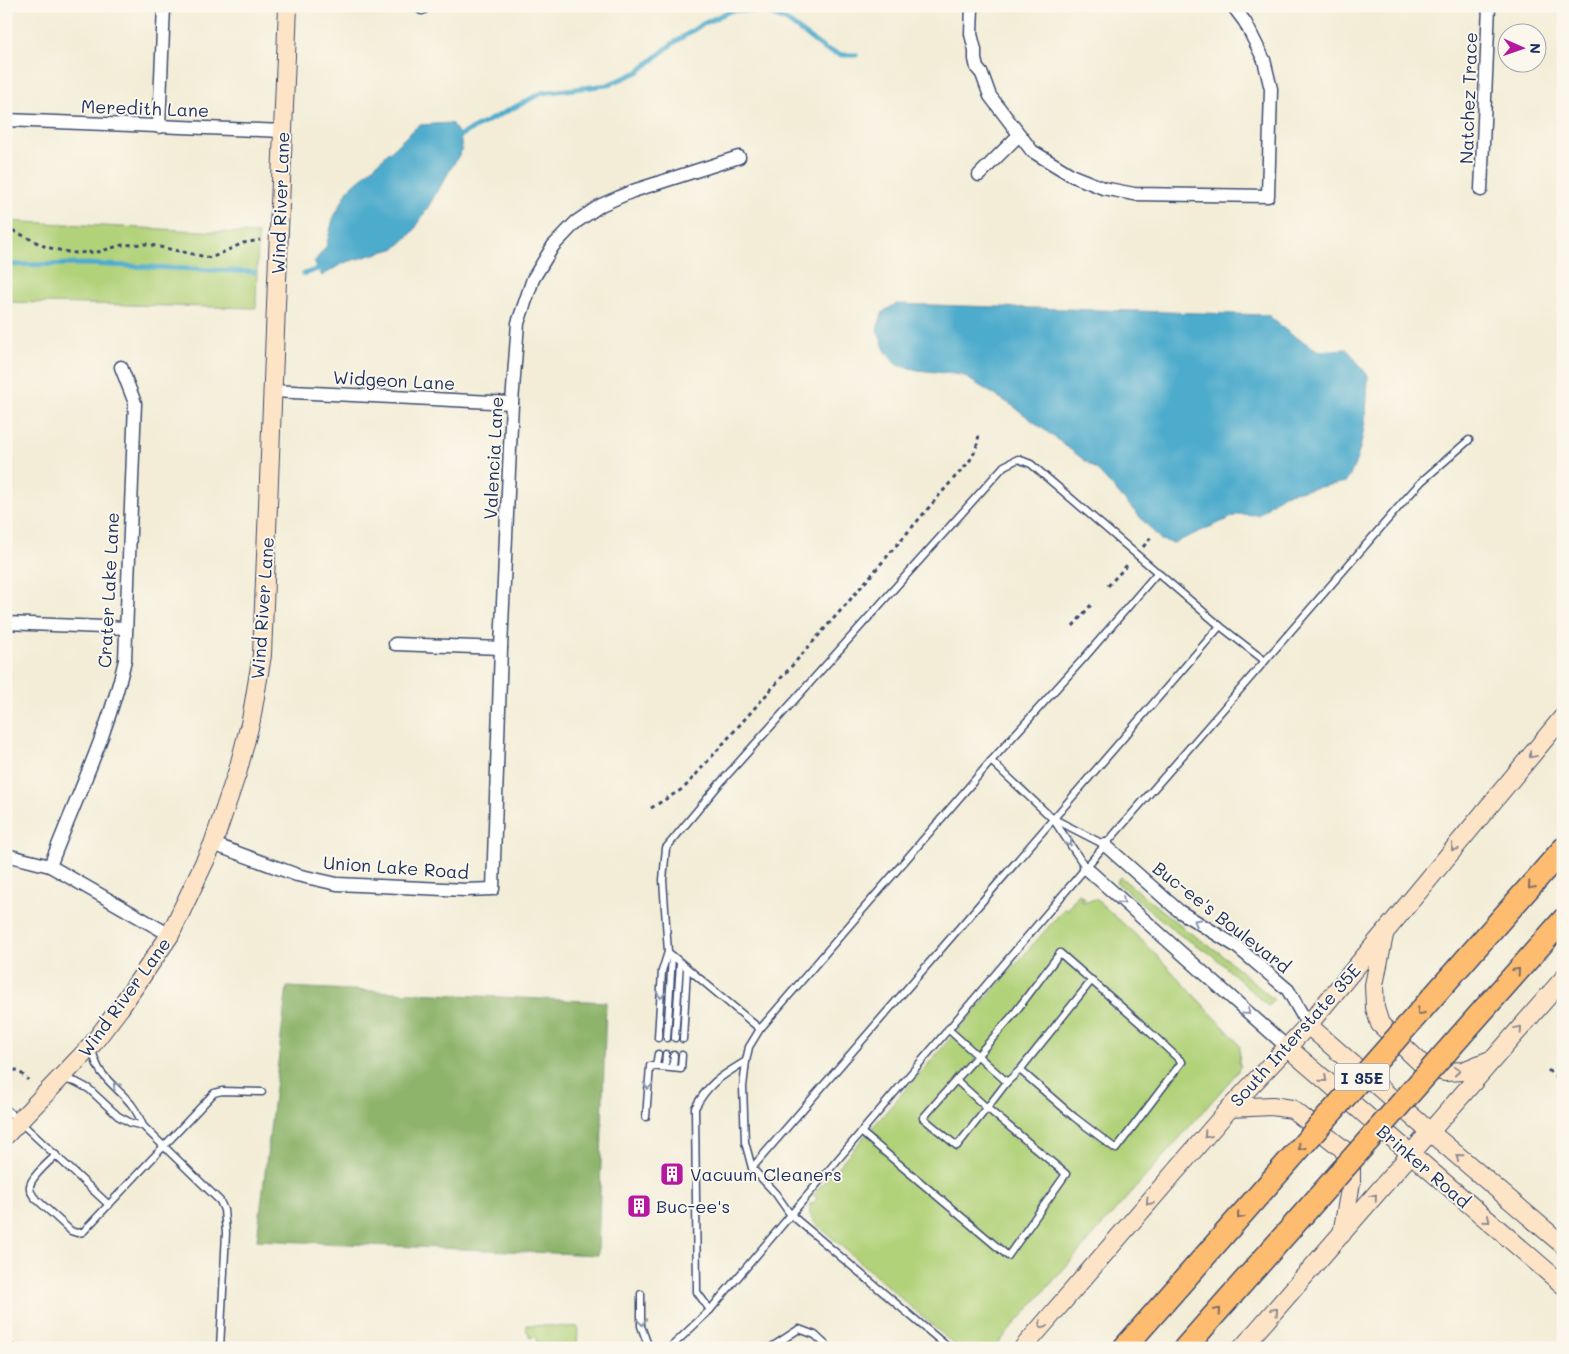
<svg xmlns="http://www.w3.org/2000/svg" width="1569" height="1354" viewBox="0 0 1569 1354" font-family="Mali,sans-serif">
	<style>
		.green { fill: #b2d27a; stroke: #66806c }
		.forest { fill: #8db46a; stroke: #547264 }
		.water { fill: #4dabcc; stroke: #346d95 }
		.lines { fill: none; stroke-linecap: round; stroke-linejoin: round }
		.stream { stroke: #4dabcc; stroke-width: 5 }
		.lane-casing { stroke: #3b4c70; stroke-width: 9 }
		.street-casing { stroke: #3b4c70; stroke-width: 15 }
		.secondary-casing { stroke: #3b4c70; stroke-width: 20 }
		.highway-casing { stroke: #3b4c70; stroke-width: 25 }
		.path { stroke: #3b4c70; stroke-width: 3; stroke-dasharray: 4 4; stroke-linecap: butt }
		.lane { stroke: #fff; stroke-width: 6 }
		.street { stroke: #fff; stroke-width: 12 }
		.secondary { stroke: #fee4c6; stroke-width: 18 }
		.highway { stroke: #fdbc70; stroke-width: 22 }
		.highway-bridge-casing { stroke: #3b4c70; stroke-width: 25; stroke-linecap: butt }
		.highway-bridge { stroke: #fdbc70; stroke-width: 22 }
		.oneway { stroke: #8c8a92 }
		.oneway2 { stroke: #8d97ae }
		.oneway3 { stroke: #816e66 }
		.labels { text-anchor: middle; dominant-baseline: central; stroke-width: 4; stroke-linejoin: round; paint-order: stroke }
		.shield { fill: #fbf7ec; stroke: #5e6b89; stroke-width: 1 }
		.shield-label { font-size: 16px; font-weight: bold; fill: #1b2f5e }
		.street-label { font-size: 18px; fill: #1b2f5e; stroke: #fbf7ec }
		.poi-label { font-size: 18px; fill: #1b2f5e; stroke: #fbf7ec; text-anchor: start }
	</style>
	<rect width="100%" height="100%" fill="#fbf7ec"/>
	<filter id="ink" filterUnits="userSpaceOnUse"><feTurbulence type="fractalNoise" baseFrequency=".02" numOctaves="2"/><feDisplacementMap in="SourceGraphic" scale="10" xChannelSelector="R" yChannelSelector="G"/><feConvolveMatrix kernelMatrix="1 2 1 2 8 2 1 2 1" color-interpolation-filters="sRGB"/></filter>
	<filter id="wash" filterUnits="userSpaceOnUse"><feTurbulence type="fractalNoise" baseFrequency=".0096" numOctaves="4" result="noise"/><feDisplacementMap in="SourceGraphic" scale="20" xChannelSelector="R" yChannelSelector="G"/><feGaussianBlur stdDeviation="1.12" result="paint"/><feColorMatrix in="noise" values="0 0 0 0 0 0 0 0 0 0 0 0 0 0 0 0 0 1.4 0 .05"/><feComposite in="paint" operator="in"/></filter>
	<g filter="url(#wash)">
		<rect width="100%" height="100%" fill="#f3edd7"/>
		<g class="green">
			<polygon points="6,221 258,234 256,308 6,302"/>
			<polygon points="1120,877 1186,930 1220,953 1274,1000 1268,1006 1211,954 1180,935 1116,882"/>
			<polygon points="1079,894 1085,898 1081,898 1081,902 1096,899 1148,946 1235,1039 1240,1047 1239,1064 1241,1065 1236,1074 994,1348 958,1348 814,1222 810,1215 810,1203 813,1204 817,1198 813,1195 1065,908 1067,910 1072,904 1071,903"/>
			<polygon points="526,1325 578,1327 577,1348 539,1348 535,1336 531,1338 526,1329"/>
		</g>
		<polygon class="forest" points="287,987 606,1002 598,1255 257,1240"/>
		<g class="water">
			<polygon points="451,123 460,135 462,150 413,232 396,248 343,263 322,276 314,262 326,247 333,219 348,190 419,125"/>
			<path d="M896,304L1268,315L1289,333L1319,351L1347,349L1368,376C1367,408 1364,455 1346,482L1283,494L1258,515L1239,514L1174,543L1161,540L1096,469L1013,406L962,375L918,370L897,365L885,350L877,329L883,312Z"/>
		</g>
		<g class="lines">
			<g class="stream">
				<polyline points="455,138 542,93 607,85 638,72 672,44 701,25 732,10 763,11 787,21 826,50 842,55 856,55"/>
				<polyline points="6,265 87,264 254,272"/>
				<polyline points="304,274 318,269 323,264"/>
			</g>
		</g>
	</g>
	<g filter="url(#ink)">
		<g class="lines">
			<g class="lane-casing">
				<g id="lane">
					<polyline points="991,761 1053,819 1086,868"/>
					<polyline points="1054,819 1105,845"/>
					<polyline points="760,1029 991,761 1084,658 1158,572"/>
					<polyline points="948,1029 1007,1082 1020,1070 1074,1117 1116,1149 1182,1062 1141,1024 1060,953 1013,1015 956,1080 987,1108 957,1146 923,1118 956,1080"/>
					<polyline points="658,1038 662,971 668,952"/>
					<polyline points="667,1038 672,956"/>
					<polyline points="675,1038 680,963"/>
					<polyline points="683,1039 687,969"/>
					<path d="M92,1050C94,1057 97,1066 101,1072C118,1094 132,1097 143,1126L220,1201L224,1210L226,1233L220,1348"/>
					<polyline points="656,1066 658,1054"/>
					<polyline points="665,1067 666,1054"/>
					<polyline points="673,1068 674,1055"/>
					<polyline points="1020,1070 1092,980"/>
					<polyline points="61,1079 76,1082 89,1089 118,1116 131,1123 143,1126"/>
					<polyline points="6,1109 109,1205"/>
					<polyline points="646,1117 650,1066 681,1069 682,1055"/>
					<polyline points="861,1132 1008,1256 1066,1174 987,1108 1007,1082"/>
					<path d="M56,1155C50,1161 31,1177 30,1186C29,1189 32,1194 34,1197L71,1231L77,1233L83,1232L214,1093L222,1091L262,1092"/>
					<polyline points="752,1168 1220,626"/>
					<polyline points="641,1294 641,1326 649,1348"/>
					<path d="M710,1310L697,1292L695,1108C709,1082 722,1076 746,1061"/>
					<polyline points="6,1348 12,1348"/>
					<polyline points="670,1348 710,1310 1105,845 1403,502 1422,481 1469,440"/>
					<polyline points="770,1348 799,1329 815,1335 829,1348"/>
					<polyline points="949,1348 790,1214 776,1194 752,1168 745,1142 743,1087 746,1061 749,1047 760,1029 668,952 663,880 666,848 721,782 1004,466 1018,459 1031,464 1220,626 1265,661"/>
				</g>
			</g>
			<g class="street-casing">
				<g id="street">
					<polyline points="972,6 971,34 975,50 975,59 977,68 982,74 990,96 1032,151 1073,176 1103,188 1134,194 1268,196 1271,89 1264,60 1245,22 1233,6"/>
					<polyline points="422,8 423,6"/>
					<polyline points="6,120 283,131"/>
					<polyline points="159,127 164,6"/>
					<polyline points="979,175 1019,135"/>
					<polyline points="1481,190 1489,6"/>
					<polyline points="273,391 512,403"/>
					<polyline points="6,623 126,628"/>
					<polyline points="395,644 501,648"/>
					<polyline points="213,844 297,875 337,884 465,890 493,889 501,648 512,403 518,323 533,279 553,246 576,222 601,205 633,191 739,157"/>
					<polyline points="1105,845 1179,911 1236,946 1288,990 1308,1025"/>
					<polyline points="6,855 50,866 170,935"/>
					<path d="M50,866C76,798 109,731 125,660L135,403L121,367"/>
					<polyline points="1086,868 1287,1047"/>
				</g>
			</g>
			<g class="secondary-casing">
				<g id="secondary">
					<polyline points="1384,935 1374,985 1375,1008 1380,1024 1426,1068 1445,1072 1463,1071 1490,1060"/>
					<polyline points="1308,1025 1430,1132 1563,1245"/>
					<polyline points="1287,1047 1563,1285"/>
					<polyline points="1230,1108 1272,1106 1292,1109 1343,1149 1351,1167 1351,1183 1342,1234"/>
					<polyline points="6,1135 91,1046 120,1008 170,935 213,844 238,770 251,720 262,655 288,6"/>
					<polyline points="1023,1348 1230,1108 1308,1025 1563,717"/>
					<polyline points="1242,1348 1563,979"/>
				</g>
			</g>
			<g class="highway-casing">
				<g id="highway">
					<polyline points="1452,975 1563,849"/>
					<polyline points="1485,1008 1563,920"/>
					<polyline points="1124,1348 1272,1180"/>
					<polyline points="1185,1348 1307,1210"/>
				</g>
			</g>
			<g class="path">
				<polyline points="6,227 46,247 72,253 98,252 122,245 146,244 211,258 243,243 260,240"/>
				<polyline points="1143,547 1152,536"/>
				<polyline points="1108,586 1127,565"/>
				<polyline points="1073,626 1091,605"/>
				<path d="M651,808L684,788L849,601L955,477C970,462 976,455 979,434"/>
				<polyline points="1548,1070 1563,1084"/>
				<polyline points="6,1071 18,1070 28,1080"/>
			</g>
			<use href="#lane" class="lane"/>
			<use href="#street" class="street"/>
			<use href="#secondary" class="secondary"/>
			<use href="#highway" class="highway"/>
			<g class="highway-bridge-casing">
				<g id="highway-bridge">
					<polyline points="1272,1180 1452,975"/>
					<polyline points="1307,1210 1485,1008"/>
				</g>
			</g>
			<use href="#highway-bridge" class="highway-bridge"/>
		</g>
		<defs><path id="oneway-chevron" d="M-2-3.5L2.5 0L-2 3.5" fill="none" stroke-width="1.6" stroke-linecap="round" stroke-linejoin="round" transform="scale(1.25)"/></defs>
		<g class="oneway">
			<use href="#oneway-chevron" transform="translate(1532 755) rotate(130)"/>
			<use href="#oneway-chevron" transform="translate(1454 848) rotate(130)"/>
			<use href="#oneway-chevron" transform="translate(1519 1029) rotate(-49)"/>
			<use href="#oneway-chevron" transform="translate(1457 1071) rotate(-5)"/>
			<use href="#oneway-chevron" transform="translate(1324 1079) rotate(41)"/>
			<use href="#oneway-chevron" transform="translate(1207 1135) rotate(131)"/>
			<use href="#oneway-chevron" transform="translate(1459 1157) rotate(-140)"/>
			<use href="#oneway-chevron" transform="translate(1374 1197) rotate(-50)"/>
			<use href="#oneway-chevron" transform="translate(1149 1202) rotate(131)"/>
			<use href="#oneway-chevron" transform="translate(1487 1220) rotate(40)"/>
			<use href="#oneway-chevron" transform="translate(1275 1311) rotate(-49)"/>
			<use href="#oneway-chevron" transform="translate(1042 1325) rotate(131)"/>
		</g>
		<g class="oneway2">
			<use href="#oneway-chevron" transform="translate(1069 843) rotate(57)"/>
			<use href="#oneway-chevron" transform="translate(1122 901) rotate(42)"/>
			<use href="#oneway-chevron" transform="translate(1197 922) rotate(-150)"/>
			<use href="#oneway-chevron" transform="translate(661 995) rotate(93)"/>
			<use href="#oneway-chevron" transform="translate(1247 1012) rotate(42)"/>
			<use href="#oneway-chevron" transform="translate(116 1086) rotate(-135)"/>
			<use href="#oneway-chevron" transform="translate(648 1086) rotate(94)"/>
			<use href="#oneway-chevron" transform="translate(642 1322) rotate(86)"/>
		</g>
		<g class="oneway3">
			<use href="#oneway-chevron" transform="translate(1531 886) rotate(131)"/>
			<use href="#oneway-chevron" transform="translate(1517 971) rotate(-49)"/>
			<use href="#oneway-chevron" transform="translate(1420 1012) rotate(131)"/>
			<use href="#oneway-chevron" transform="translate(1301 1147) rotate(131)"/>
			<use href="#oneway-chevron" transform="translate(1240 1216) rotate(131)"/>
			<use href="#oneway-chevron" transform="translate(1218 1311) rotate(-49)"/>
		</g>
	</g>
	<defs>
		<g id="building-square" transform="scale(1.25)"><rect x="-9" y="-9" width="18" height="18" rx="4" fill="#b5179e" stroke="#fbf7ec"/><path d="M-4-6H4V6H1V3H-1V6H-4ZM-2.5-4.3h1.7v1.8h-1.7ZM.8-4.3h1.7v1.8H.8ZM-2.5-1h1.7V.8h-1.7ZM.8-1h1.7V.8H.8Z" fill="#fff"/></g>
	</defs>
	<g fill-rule="evenodd">
		<use href="#building-square" x="672" y="1174"/>
		<use href="#building-square" x="639" y="1206"/>
	</g>
	<g class="labels">
		<rect class="shield" x="1334.5" y="1063.5" width="55" height="27" rx="4"/>
		<g class="shield-label">
			<text x="1362" y="1077">I 35E</text>
		</g>
		<g class="street-label">
			<text transform="translate(1468 98) rotate(-88)">Natchez Trace</text>
			<text transform="translate(145 108) rotate(2)">Meredith Lane</text>
			<text transform="translate(280 203) rotate(-88)">Wind River Lane</text>
			<text transform="translate(394 380) rotate(3)">Widgeon Lane</text>
			<text transform="translate(493 458) rotate(-87)">Valencia Lane</text>
			<text transform="translate(108 590) rotate(-87)">Crater Lake Lane</text>
			<text transform="translate(262 608) rotate(-86)">Wind River Lane</text>
			<text transform="translate(396 867) rotate(4)">Union Lake Road</text>
			<text transform="translate(1222 917) rotate(38)">Buc-ee's Boulevard</text>
			<text transform="translate(124 997) rotate(-54)">Wind River Lane</text>
			<text transform="translate(1295 1035) rotate(-48)">South Interstate 35E</text>
			<text transform="translate(1424 1166) rotate(41)">Brinker Road</text>
		</g>
		<g class="poi-label">
			<text x="690" y="1174">Vacuum Cleaners</text>
			<text x="656" y="1206">Buc-ee's</text>
		</g>
	</g>
	<rect width="1569" height="1354" fill="none" stroke="#fbf7ec" stroke-width="25"/>
	<g transform="translate(1522 48) rotate(92)"><circle r="24" fill="#fbf7ec" stroke="#a1a7b3"/>
	<path d="M0-4L9 19L0 12L-9 19Z" fill="#b5179e"/>
	<text y="-8" font-size="14" font-weight="bold" text-anchor="middle" fill="#1b2f5e">N</text>
	</g>
</svg>
